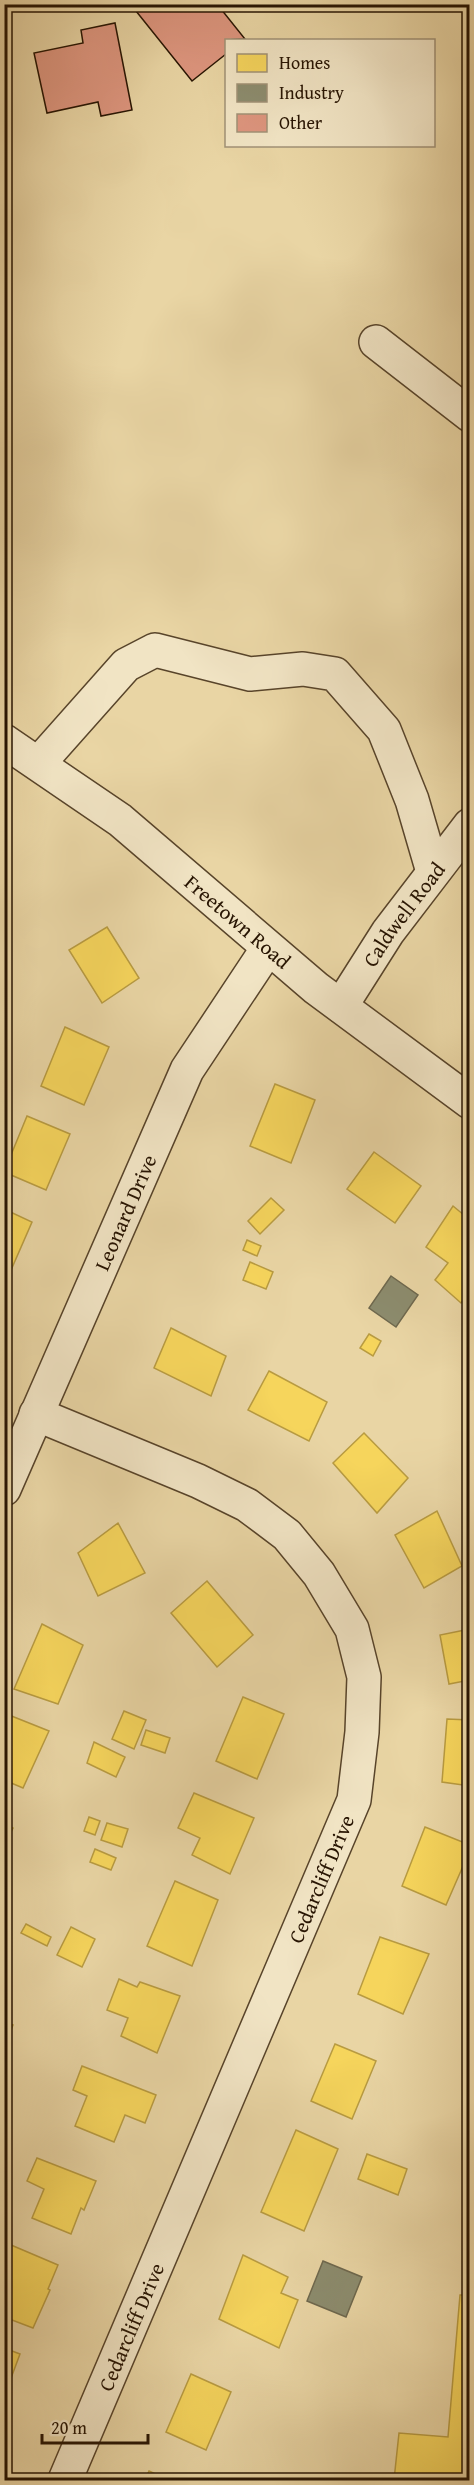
<svg xmlns="http://www.w3.org/2000/svg" width="474" height="2485" viewBox="0 0 474 2485" font-family="'Gentium Book Plus',serif">
	<style>
		.homes { fill: #f6d55c; stroke: #b89b41; stroke-width: 1.5 }
		.industry { fill: #8c8c6e; stroke: #6e684e; stroke-width: 1.5 }
		.building { fill: #dd957e; stroke: #271402; stroke-width: 1.5 }
		.lines { fill: none; stroke-linecap: round; stroke-linejoin: round }
		.minor-casing { stroke: #58442a; stroke-width: 36 }
		.minor { stroke: #f1e4c4; stroke-width: 33 }
		.labels { text-anchor: middle; dominant-baseline: central; stroke-width: 6; stroke-linejoin: round; paint-order: stroke }
		.street-label { font-size: 21px; fill: #271402; stroke: #f1e4c4 }
	</style>
	<rect width="100%" height="100%" fill="#e9d5a4"/>
	<filter id="stains"><feTurbulence type="fractalNoise" baseFrequency=".00333" numOctaves="4"/><feColorMatrix values="0 0 0 0 .2 0 0 0 0 .09 0 0 0 0 .02 0 0 0 .5 -.17"/></filter>
	<radialGradient id="worn" r=".72"><stop offset=".6" stop-color="#630" stop-opacity="0"/><stop offset="1" stop-color="#630" stop-opacity=".3"/></radialGradient>
	<g class="homes">
		<polygon points="107,927 139,978 102,1003 69,950"/>
		<polygon points="65,1027 109,1047 84,1105 41,1086"/>
		<polygon points="275,1084 315,1100 291,1163 250,1146"/>
		<polygon points="27,1116 70,1134 46,1190 4,1172"/>
		<polygon points="374,1152 421,1186 395,1223 347,1189"/>
		<polygon points="271,1198 284,1210 260,1234 248,1221"/>
		<polygon points="453,1206 470,1220 470,1292 461,1303 435,1280 448,1263 426,1247"/>
		<polygon points="4,1209 32,1222 8,1277 4,1275"/>
		<polygon points="247,1240 261,1246 257,1256 243,1250"/>
		<polygon points="250,1262 273,1272 266,1289 243,1280"/>
		<polygon points="171,1328 226,1356 211,1396 154,1368"/>
		<polygon points="369,1334 381,1341 373,1356 360,1348"/>
		<polygon points="269,1371 327,1402 309,1441 248,1410"/>
		<polygon points="364,1433 408,1478 377,1513 333,1463"/>
		<polygon points="437,1511 462,1566 424,1588 395,1535"/>
		<polygon points="118,1523 145,1573 98,1596 78,1553"/>
		<polygon points="207,1581 253,1635 217,1667 171,1613"/>
		<polygon points="42,1624 83,1645 58,1704 14,1689"/>
		<polygon points="470,1629 470,1680 449,1684 440,1635"/>
		<polygon points="243,1697 284,1714 257,1779 216,1761"/>
		<polygon points="124,1711 146,1720 134,1749 112,1739"/>
		<polygon points="9,1715 49,1731 23,1788 4,1780 4,1724"/>
		<polygon points="447,1719 470,1720 470,1786 442,1782"/>
		<polygon points="146,1730 170,1738 165,1753 141,1745"/>
		<polygon points="94,1742 125,1757 116,1777 87,1763"/>
		<polygon points="194,1793 254,1818 230,1874 192,1855 200,1838 178,1828"/>
		<polygon points="89,1817 100,1821 95,1835 84,1831"/>
		<polygon points="107,1823 128,1829 122,1847 101,1840"/>
		<polygon points="4,1824 13,1828 4,1846"/>
		<polygon points="425,1827 470,1845 470,1850 446,1905 402,1886"/>
		<polygon points="95,1849 116,1858 111,1870 90,1862"/>
		<polygon points="175,1881 218,1900 192,1966 147,1946"/>
		<polygon points="26,1924 51,1937 47,1946 21,1933"/>
		<polygon points="71,1927 95,1939 82,1967 57,1955"/>
		<polygon points="380,1937 429,1954 403,2014 358,1994"/>
		<polygon points="119,1979 137,1987 140,1982 180,1996 157,2053 121,2036 128,2018 107,2010"/>
		<polygon points="4,2022 13,2025 7,2040 4,2039"/>
		<polygon points="335,2044 376,2061 352,2119 311,2101"/>
		<polygon points="82,2066 156,2095 145,2123 125,2115 114,2142 75,2126 87,2096 73,2090"/>
		<polygon points="296,2130 338,2149 304,2231 261,2212"/>
		<polygon points="367,2154 407,2169 398,2195 358,2179"/>
		<polygon points="37,2158 96,2181 84,2210 81,2208 71,2234 32,2218 44,2189 27,2181"/>
		<polygon points="4,2242 58,2265 48,2289 50,2290 33,2328 4,2317"/>
		<polygon points="243,2255 288,2277 281,2293 298,2300 279,2348 219,2319"/>
		<polygon points="460,2295 470,2295 470,2480 394,2480 399,2433 448,2437"/>
		<polygon points="4,2348 20,2354 4,2397"/>
		<polygon points="191,2374 231,2392 206,2450 166,2432"/>
		<polygon points="149,2471 168,2480 145,2480"/>
	</g>
	<g class="industry">
		<polygon points="391,1276 418,1295 396,1327 369,1308"/>
		<polygon points="323,2261 362,2277 346,2317 307,2301"/>
	</g>
	<g class="building">
		<polygon points="134,4 217,4 245,39 226,40 226,54 192,81 132,6"/>
		<polygon points="115,23 132,110 101,116 98,102 47,113 34,53 83,43 81,30"/>
	</g>
	<g class="lines">
		<g class="minor-casing">
			<g id="minor">
				<polyline points="376,342 470,415"/>
				<path id="s1" d="M4,741L120,820L316,988L470,1102"/>
				<polyline points="39,763 126,665 155,650 250,674 303,669 335,674 384,730 412,800 433,872"/>
				<path id="s2" d="M341,1006L388,932L470,825"/>
				<polyline points="36,1414 198,1481 247,1505 287,1535 319,1574 352,1629 364,1677 362,1732 354,1800 65,2480"/>
				<path id="s3" d="M4,1489L187,1070L268,948"/>
			</g>
		</g>
		<use href="#minor" class="minor"/>
	</g>
	<g class="labels">
		<g class="street-label">
			<text stroke="none"><textPath href="#s2" startOffset="111">Caldwell Road</textPath></text>
			<text stroke="none"><textPath href="#s1" startOffset="296">Freetown Road</textPath></text>
			<text stroke="none"><textPath href="#s3" startOffset="302">Leonard Drive</textPath></text>
			<text transform="translate(321 1879) rotate(-67)">Cedarcliff Drive</text>
			<text transform="translate(131 2327) rotate(-67)">Cedarcliff Drive</text>
		</g>
	</g>
	<rect width="474" height="2485" fill="none" stroke="#e9d5a4" stroke-width="24"/>
	<rect x="6" y="6" width="462" height="2473" fill="none" stroke="#271402" stroke-width="3"/>
	<rect x="12" y="12" width="450" height="2461" fill="none" stroke="#271402" stroke-width="1.5"/>
	<rect x="225" y="39" width="210" height="108" fill="#f1e4c4" stroke="#a09176" stroke-width="1.5"/>
	<rect x="237" y="54" width="30" height="18" fill="#f6d55c" stroke="#a09176" stroke-width="1.5"/>
	<text x="279" y="69" font-size="18" fill="#271402">Homes</text>
	<rect x="237" y="84" width="30" height="18" fill="#8c8c6e" stroke="#a09176" stroke-width="1.5"/>
	<text x="279" y="99" font-size="18" fill="#271402">Industry</text>
	<rect x="237" y="114" width="30" height="18" fill="#dd957e" stroke="#a09176" stroke-width="1.5"/>
	<text x="279" y="129" font-size="18" fill="#271402">Other</text>
	<path d="M42 2434v9h106v-9" fill="none" stroke="#271402" stroke-width="3"/>
	<text x="51" y="2434" font-size="18" fill="#271402" stroke="#f1e4c4" stroke-width="4.5" paint-order="stroke">20 m</text>
	<rect width="100%" height="100%" filter="url(#stains)"/>
	<rect width="100%" height="100%" fill="url(#worn)"/>
</svg>
